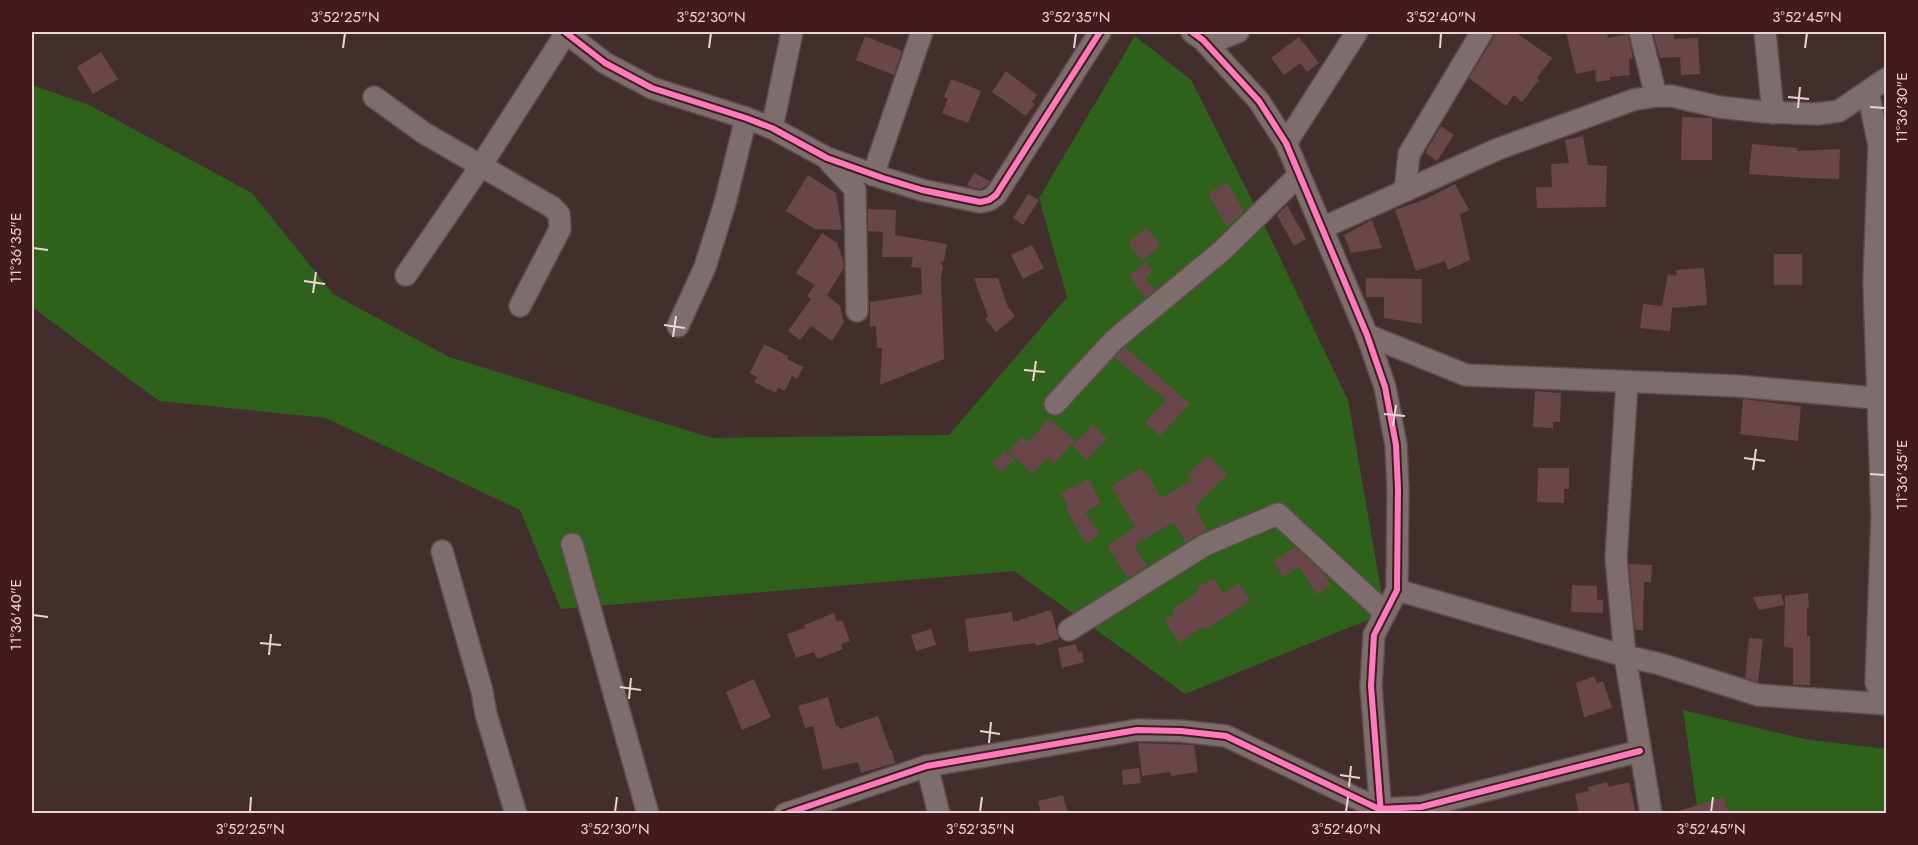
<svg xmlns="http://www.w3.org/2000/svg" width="1918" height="845" viewBox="0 0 1918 845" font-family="Jost,sans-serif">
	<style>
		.forest { fill: #2e611a }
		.building { fill: #684649 }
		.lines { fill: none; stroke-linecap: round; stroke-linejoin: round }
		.minor-casing { stroke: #5f4c4c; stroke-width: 24 }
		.minor { stroke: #7d6d6d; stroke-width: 21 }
		.cycleway-casing { stroke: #411b1d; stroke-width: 10 }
		.cycleway { stroke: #fd7abc; stroke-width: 6 }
		.ticks { fill: none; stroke: #edd3d3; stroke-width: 2 }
		.neatline { fill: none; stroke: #edd3d3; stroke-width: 2 }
		.ticks-label { font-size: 15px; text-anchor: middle; fill: #edd3d3 }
	</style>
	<rect width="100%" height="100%" fill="#432e2e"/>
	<g class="forest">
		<polygon points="1135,36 1191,80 1257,210 1348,400 1385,613 1185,694 1014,571 561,609 520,510 326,418 159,401 32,307 32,85 89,105 252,193 333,294 449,357 712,438 949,435 1067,297 1039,198"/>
		<polygon points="1683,710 1804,739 1886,749 1886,813 1698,813"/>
	</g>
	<g class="building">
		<polygon points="1495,32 1515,32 1552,58 1537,78 1539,80 1522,102 1514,95 1506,106 1469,78 1493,39"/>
		<polygon points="1566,32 1607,32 1608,38 1628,34 1633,58 1629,59 1630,75 1610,77 1610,80 1596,82 1595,70 1576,74"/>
		<polygon points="1653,32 1673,32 1674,39 1698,38 1700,74 1681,75 1680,57 1660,58"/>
		<polygon points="865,36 902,51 894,75 856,60"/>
		<polygon points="1299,37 1319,63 1307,72 1300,63 1284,75 1271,58"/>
		<polygon points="101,52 118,79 93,94 77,67"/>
		<polygon points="1006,71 1037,95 1032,102 1035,104 1026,116 992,92"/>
		<polygon points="951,79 981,91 968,123 942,113 948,99 944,97"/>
		<polygon points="1682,117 1712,118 1712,160 1681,160"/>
		<polygon points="1441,126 1454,135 1437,161 1425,153"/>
		<polygon points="1583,136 1588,165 1607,166 1606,207 1537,208 1536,187 1552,187 1551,164 1569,163 1565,140"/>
		<polygon points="1752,144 1797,148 1797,151 1840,149 1839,179 1807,178 1749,174"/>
		<polygon points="974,173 990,181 987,186 980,189 967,186"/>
		<polygon points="808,175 836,193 842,230 815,229 786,211"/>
		<polygon points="1227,182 1244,211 1227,227 1208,194"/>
		<polygon points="1455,184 1469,210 1460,214 1470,260 1448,270 1445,261 1416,271 1395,210 1426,199"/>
		<polygon points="1028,194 1039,200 1023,225 1013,218"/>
		<polygon points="1287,205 1306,239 1294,246 1277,215"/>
		<polygon points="868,209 896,210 895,235 947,244 944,261 941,262 943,267 941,277 944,359 880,385 882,348 877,348 876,326 870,327 870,302 922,294 921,268 911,267 913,257 882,257 883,232 868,231"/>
		<polygon points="1372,220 1382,248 1351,253 1344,235"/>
		<polygon points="1147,227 1161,245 1142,261 1128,243"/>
		<polygon points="822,233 837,243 843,260 844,268 827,295 840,306 844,322 832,341 811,326 800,340 788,331 811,299 807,296 815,285 796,273"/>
		<polygon points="1032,245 1044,268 1023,279 1011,255"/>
		<rect x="1774" y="254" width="28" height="31"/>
		<polygon points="1146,262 1153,271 1145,278 1155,290 1145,298 1129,275"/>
		<polygon points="1704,268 1707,305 1672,308 1670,331 1640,328 1643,304 1662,306 1668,274 1677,276 1676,270"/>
		<polygon points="974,278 998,278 1008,307 1015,316 996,332 985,319 988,317"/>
		<polygon points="1366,278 1422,279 1422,324 1384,318 1384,297 1366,297"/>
		<polygon points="764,344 788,356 787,359 803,367 797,379 792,376 785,391 778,388 776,393 754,382 757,377 750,373"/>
		<polygon points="1125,347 1190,404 1160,436 1145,422 1166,400 1115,358"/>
		<polygon points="1535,391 1561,393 1560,422 1553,422 1553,428 1533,427"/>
		<polygon points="1743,399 1801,406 1798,441 1740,434"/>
		<polygon points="1049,418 1075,440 1054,464 1047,458 1033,474 1008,452 1022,437 1028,442"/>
		<polygon points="1093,425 1107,439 1087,460 1072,445"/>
		<polygon points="1005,451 1014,460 1001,472 992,463"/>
		<polygon points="1208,455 1227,474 1195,507 1207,530 1185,542 1174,522 1134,545 1147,566 1128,578 1107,546 1135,527 1111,486 1141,468 1145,474 1147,473 1161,498 1192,480 1187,475"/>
		<polygon points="1538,468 1569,468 1569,489 1564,489 1564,503 1537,502"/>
		<polygon points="1089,479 1101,504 1085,512 1100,534 1086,544 1065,508 1068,506 1061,493"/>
		<polygon points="1295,547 1324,574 1331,586 1317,595 1299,567 1283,577 1273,561"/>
		<polygon points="1629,564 1652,565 1651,582 1644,582 1643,630 1635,630"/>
		<polygon points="1214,578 1223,594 1239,583 1251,601 1204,630 1203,627 1179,643 1164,620 1175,613 1172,609 1198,592 1196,588"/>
		<polygon points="1572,585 1597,586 1597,600 1603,600 1603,613 1571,612"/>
		<polygon points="1808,593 1809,608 1807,608 1807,636 1810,636 1810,685 1793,685 1793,648 1784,647 1785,596"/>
		<polygon points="1781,594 1784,605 1759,610 1753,597"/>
		<polygon points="1051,610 1059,639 1036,646 1035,643 969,652 965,619 1012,612 1013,622"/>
		<polygon points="834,613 837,622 842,620 850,641 841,644 843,649 817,659 814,652 796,658 787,634 805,628 804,625"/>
		<polygon points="931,629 936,645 916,651 911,635"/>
		<polygon points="1749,638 1763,639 1758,682 1745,678"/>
		<polygon points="1076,644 1078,652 1082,651 1084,662 1062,668 1058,648"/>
		<polygon points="1594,676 1597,683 1603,681 1612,708 1584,717 1576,683"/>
		<polygon points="754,679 771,717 742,730 726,692"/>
		<polygon points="828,697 836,726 839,726 840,729 878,716 890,750 892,750 895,763 861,773 858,762 823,770 813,726 805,728 798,706"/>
		<polygon points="1138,743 1194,745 1198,772 1171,776 1170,772 1142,776"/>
		<polygon points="1139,768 1141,783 1123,785 1122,770"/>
		<polygon points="1607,782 1609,787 1629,782 1636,813 1579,813 1575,794 1589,791 1588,787"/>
		<polygon points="1063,795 1068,813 1041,813 1038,801"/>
		<polygon points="1723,797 1729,813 1679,813 1679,811"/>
	</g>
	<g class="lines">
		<g class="minor-casing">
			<g id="minor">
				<polyline points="565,32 605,63 652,88 746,118 772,128 827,158 883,178 922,190 980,202 989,200 996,195 1100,32"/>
				<polyline points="1192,32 1203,40 1259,101 1286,143 1367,335 1385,387 1396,445 1398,489 1397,590 1374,635 1371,686 1381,814"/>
				<polyline points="1640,32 1656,96"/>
				<polyline points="1765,32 1773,113"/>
				<polyline points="1207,44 1238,32"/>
				<polyline points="1868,92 1879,146 1874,282 1882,517 1876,683 1886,700"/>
				<polyline points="374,97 424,133 552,207 559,214 560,229 520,306"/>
				<polyline points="772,128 792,32"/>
				<polyline points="1286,143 1357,32"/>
				<polyline points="829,161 855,189 857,311"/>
				<polyline points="873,175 922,32"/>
				<polyline points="1405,191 1409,154 1482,32"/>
				<polyline points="1322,228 1498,149 1633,100 1656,96 1672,96 1719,107 1764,112 1817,114 1839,111 1886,79"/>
				<polyline points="406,275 480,167 566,33"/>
				<polyline points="678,326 705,267 725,203 746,118"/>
				<polyline points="1367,335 1466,375 1738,386 1886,399"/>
				<polyline points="1627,382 1616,558 1625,656 1651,814"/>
				<polyline points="1055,404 1114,340 1223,250 1299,175"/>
				<polyline points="572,544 648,814"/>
				<polyline points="442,551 482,691 486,714 516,814"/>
				<polyline points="1397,590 1625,656 1660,664 1758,695 1886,704"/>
				<polyline points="1069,630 1205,545 1278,514 1385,613"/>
				<polyline points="927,766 939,814"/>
				<polyline points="785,814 927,766 1137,730 1181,731 1226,736 1379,809 1421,807 1640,751"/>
			</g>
		</g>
		<use href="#minor" class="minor"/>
		<g class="cycleway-casing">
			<g id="cycleway">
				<polyline points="565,32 605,63 652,88 746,118 772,128 827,158 883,178 922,190 980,202 989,200 996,195 1100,32"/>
				<polyline points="1192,32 1203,40 1259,101 1286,143 1367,335 1385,387 1396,445 1398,489 1397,590 1374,635 1371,686 1381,814"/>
				<polyline points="785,814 927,766 1137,730 1181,731 1226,736 1379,809 1421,807 1640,751"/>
			</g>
		</g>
		<use href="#cycleway" class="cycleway"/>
	</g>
	<path class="ticks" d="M343,48L345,33M709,48L711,33M1074,48L1076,33M1440,48L1441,33M1805,48L1807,33M1788,97L1809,99M1870,107L1885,108M1798,108L1800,87M33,248L48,250M304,281L325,284M313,293L316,272M664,325L685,328M673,337L676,316M1024,370L1045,372M1033,381L1036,361M1384,414L1405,416M1393,426L1396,405M1744,458L1765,461M1753,470L1756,449M1870,474L1885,475M33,615L48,617M260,643L281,645M269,655L271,634M620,687L641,690M629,699L631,678M980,731L1000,734M989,743L991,722M1340,775L1360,778M1349,787L1351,766M250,812L251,797M615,812L617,797M980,812L982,797M1346,812L1348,797M1711,812L1713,797"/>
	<rect width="1918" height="845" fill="none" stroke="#411b1d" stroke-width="66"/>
	<rect x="33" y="33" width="1852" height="779" class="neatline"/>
	<g class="ticks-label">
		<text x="345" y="22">3°52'25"N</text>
		<text x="711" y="22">3°52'30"N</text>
		<text x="1076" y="22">3°52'35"N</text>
		<text x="1441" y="22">3°52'40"N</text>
		<text x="1807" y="22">3°52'45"N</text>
		<text transform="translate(1902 108) rotate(-90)" y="5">11°36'30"E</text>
		<text transform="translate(16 248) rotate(-90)" y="5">11°36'35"E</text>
		<text transform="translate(1902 475) rotate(-90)" y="5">11°36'35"E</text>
		<text transform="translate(16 615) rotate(-90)" y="5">11°36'40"E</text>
		<text x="250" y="834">3°52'25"N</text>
		<text x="615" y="834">3°52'30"N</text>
		<text x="980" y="834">3°52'35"N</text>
		<text x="1346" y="834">3°52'40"N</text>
		<text x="1711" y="834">3°52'45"N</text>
	</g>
</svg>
